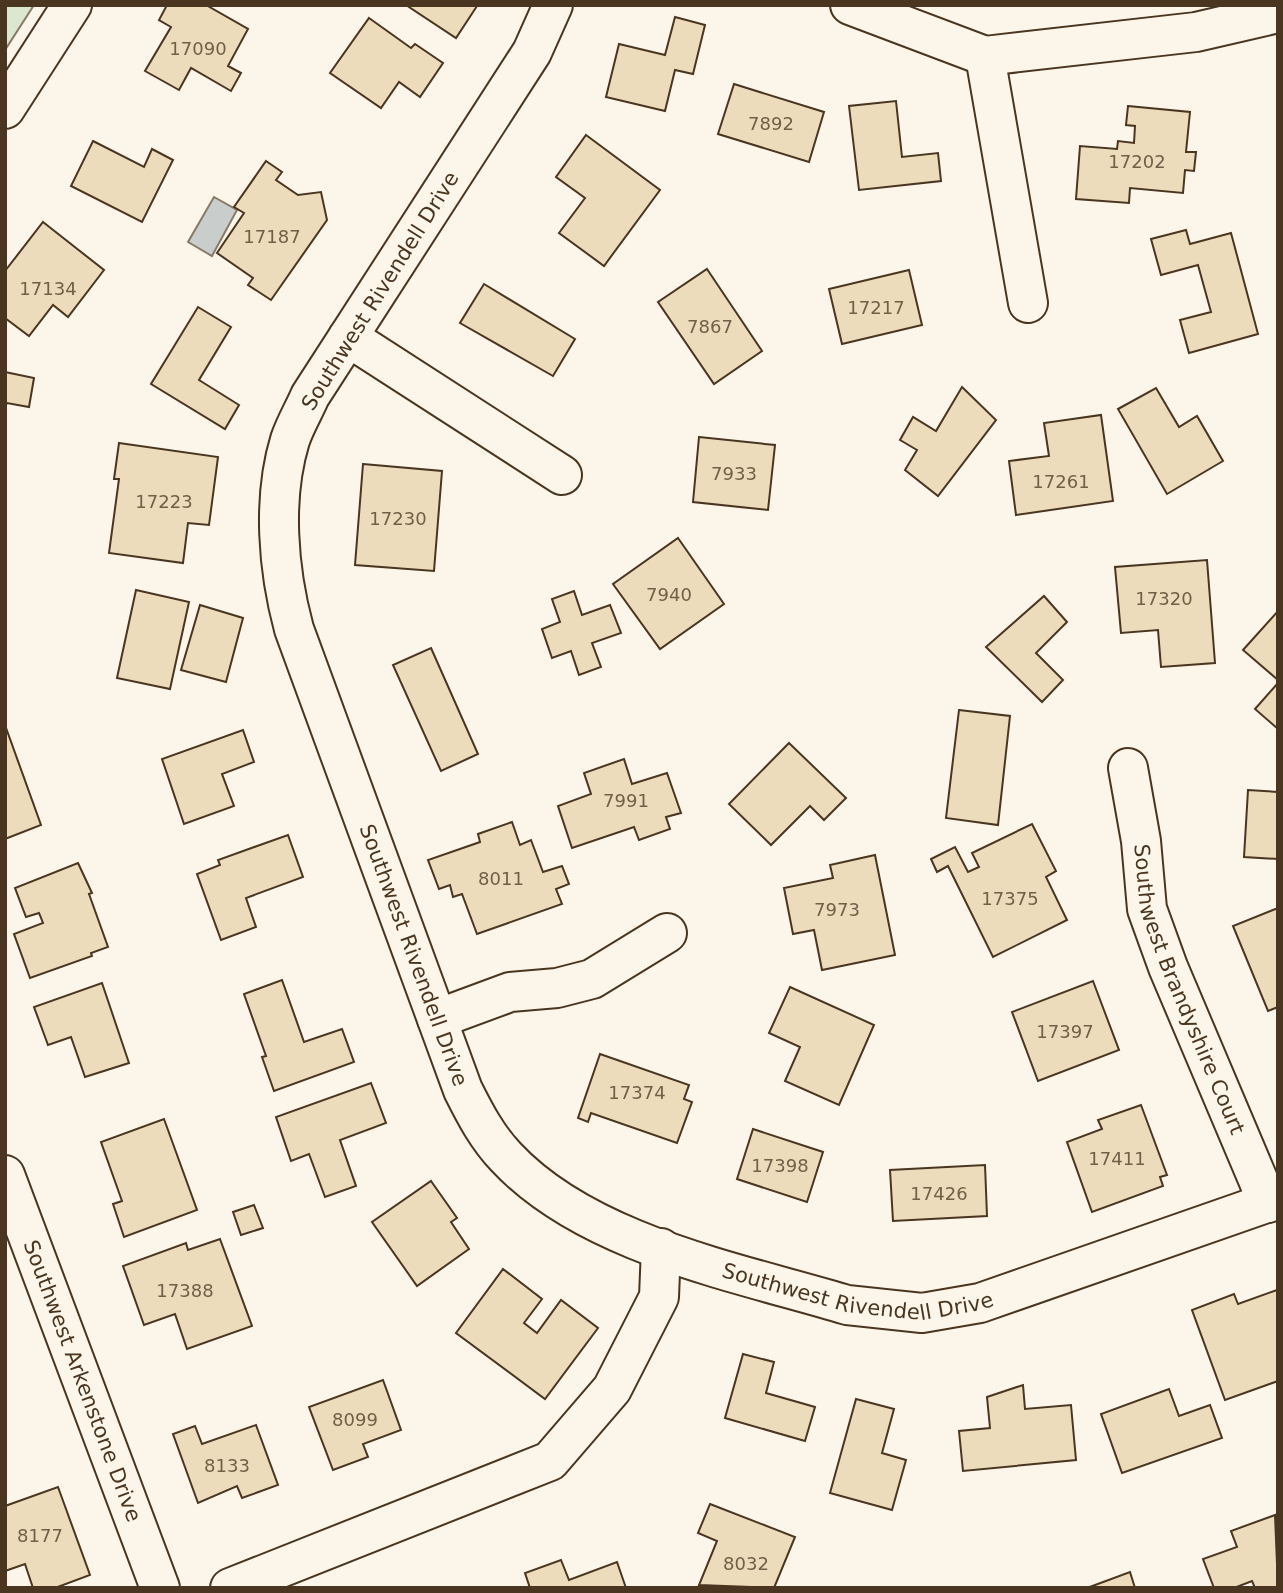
<svg xmlns="http://www.w3.org/2000/svg" width="1283" height="1593" viewBox="0 0 1283 1593" font-family="'DejaVu Sans',sans-serif">
	<style>
		.green { fill: #dce7d0; stroke: #887966; stroke-width: 2 }
		.water { fill: #c9cecd; stroke: #887966; stroke-width: 2 }
		.building { fill: #ecdcbc; stroke: #4a3520; stroke-width: 2 }
		.lines { fill: none; stroke-linecap: round; stroke-linejoin: round }
		.minor-casing { stroke: #4a3520; stroke-width: 42 }
		.minor { stroke: #fbf6e9; stroke-width: 38 }
		.labels { text-anchor: middle; dominant-baseline: central; stroke-width: 5; stroke-linejoin: round; paint-order: stroke }
		.number-label { font-size: 18px; fill: #725f47 }
		.street-label { font-size: 21px; fill: #4a3520; stroke: #fbf6e9 }
	</style>
	<rect width="100%" height="100%" fill="#fbf6e9"/>
	<polygon class="green" points="5,5 34,5 5,50"/>
	<polygon class="water" points="214,197 237,210 212,256 188,242"/>
	<g class="building">
		<polygon points="167,5 206,5 248,29 228,66 241,73 231,91 191,68 179,90 145,71 171,27 159,20"/>
		<polygon points="406,5 477,5 477,6 456,38"/>
		<polygon points="675,17 705,25 693,74 675,70 665,111 606,97 619,44 665,55"/>
		<polygon points="369,18 411,48 415,44 443,63 420,97 399,82 381,108 330,73"/>
		<polygon points="734,84 824,112 809,162 718,134"/>
		<polygon points="896,101 902,157 938,153 941,181 859,190 849,106"/>
		<polygon points="1128,106 1190,112 1186,152 1196,152 1194,171 1185,170 1183,193 1130,188 1129,203 1076,199 1080,146 1117,149 1118,141 1134,143 1135,126 1126,125"/>
		<polygon points="586,135 660,190 604,266 559,233 585,198 556,177"/>
		<polygon points="93,141 144,167 152,149 173,160 142,222 71,186"/>
		<polygon points="266,161 282,172 276,180 298,195 321,192 327,220 271,300 248,285 253,278 217,253 244,213 234,207"/>
		<polygon points="43,222 104,270 68,317 53,305 29,336 5,318 5,271"/>
		<polygon points="1186,230 1190,244 1231,233 1258,334 1189,353 1180,320 1211,312 1198,265 1161,275 1151,239"/>
		<polygon points="707,269 762,351 714,384 658,302"/>
		<polygon points="909,270 922,325 842,344 829,289"/>
		<polygon points="484,284 575,339 553,376 460,323"/>
		<polygon points="198,307 231,327 199,380 239,405 225,429 151,384"/>
		<polygon points="5,372 34,378 29,407 7,403 5,406"/>
		<polygon points="962,387 996,420 938,496 905,470 917,450 900,440 913,417 936,431"/>
		<polygon points="1156,388 1179,427 1197,416 1223,461 1167,494 1118,409"/>
		<polygon points="1101,415 1113,501 1016,515 1009,461 1049,456 1044,423"/>
		<polygon points="699,437 775,445 768,510 693,502"/>
		<polygon points="119,443 218,457 209,525 188,523 183,563 109,553 119,479 114,479"/>
		<polygon points="363,464 442,471 434,571 355,565"/>
		<polygon points="678,538 724,604 660,649 613,584"/>
		<polygon points="1207,560 1215,663 1161,667 1158,630 1121,633 1115,567"/>
		<polygon points="136,590 189,602 170,689 117,678"/>
		<polygon points="574,591 582,615 610,605 621,633 592,643 601,667 579,675 571,651 552,658 542,629 560,622 552,599"/>
		<polygon points="1044,596 1067,622 1036,653 1063,680 1042,702 986,647"/>
		<polygon points="200,605 243,618 226,682 181,670"/>
		<polygon points="1278,611 1278,680 1243,650"/>
		<polygon points="431,648 478,754 441,771 393,665"/>
		<polygon points="1278,683 1278,729 1255,709"/>
		<polygon points="959,710 1010,716 998,825 946,818"/>
		<polygon points="5,725 41,825 5,839"/>
		<polygon points="243,730 254,762 222,774 234,806 184,824 162,759"/>
		<polygon points="789,743 846,798 824,820 810,806 771,845 729,804"/>
		<polygon points="624,759 632,784 667,773 681,813 666,817 670,829 639,840 634,827 572,848 558,806 591,794 584,773"/>
		<polygon points="1248,790 1278,792 1278,859 1244,857"/>
		<polygon points="512,822 520,845 531,840 543,872 562,866 569,884 556,889 562,904 477,934 462,894 453,897 450,885 439,889 428,860 480,842 478,834"/>
		<polygon points="1032,824 1056,871 1046,877 1067,920 993,957 948,866 937,872 931,859 955,847 968,872 979,867 972,853"/>
		<polygon points="288,835 303,877 246,898 256,927 221,940 197,874 220,865 218,860"/>
		<polygon points="875,855 895,955 822,970 814,930 793,934 784,888 833,878 830,865"/>
		<polygon points="78,863 92,893 89,894 108,947 91,953 92,956 30,978 14,934 43,923 39,913 26,917 15,888"/>
		<polygon points="1278,908 1278,1007 1268,1011 1233,926"/>
		<polygon points="282,980 304,1042 342,1029 354,1062 274,1091 262,1057 266,1056 244,994"/>
		<polygon points="1093,981 1119,1050 1038,1081 1012,1012"/>
		<polygon points="102,983 129,1063 85,1077 71,1037 48,1045 34,1007"/>
		<polygon points="790,987 874,1025 839,1105 785,1081 800,1047 769,1033"/>
		<polygon points="600,1054 689,1085 684,1099 692,1102 677,1143 591,1113 588,1122 578,1118"/>
		<polygon points="371,1083 386,1123 340,1140 356,1186 325,1197 309,1154 291,1161 276,1117"/>
		<polygon points="1141,1105 1167,1175 1160,1177 1163,1186 1092,1212 1067,1142 1102,1129 1098,1120"/>
		<polygon points="164,1119 197,1210 124,1237 113,1204 122,1201 101,1142"/>
		<polygon points="753,1129 823,1152 807,1202 737,1179"/>
		<polygon points="985,1165 987,1216 893,1221 890,1170"/>
		<polygon points="431,1181 457,1218 451,1222 469,1249 417,1286 372,1222"/>
		<polygon points="254,1205 263,1228 241,1235 233,1212"/>
		<polygon points="220,1239 252,1326 187,1349 175,1314 144,1325 123,1266 186,1243 188,1250"/>
		<polygon points="503,1269 542,1299 524,1323 537,1333 561,1300 598,1328 545,1399 456,1333"/>
		<polygon points="1277,1290 1278,1381 1225,1400 1192,1310 1234,1294 1238,1304"/>
		<polygon points="743,1354 774,1362 766,1393 815,1407 805,1441 725,1418"/>
		<polygon points="383,1380 401,1430 363,1444 368,1457 333,1470 309,1407"/>
		<polygon points="1023,1385 1025,1409 1071,1405 1076,1460 963,1471 959,1431 990,1428 987,1397"/>
		<polygon points="1169,1389 1179,1416 1210,1405 1222,1438 1122,1473 1101,1414"/>
		<polygon points="856,1399 894,1409 882,1453 906,1460 892,1510 830,1493"/>
		<polygon points="256,1425 278,1485 242,1498 237,1486 198,1503 173,1434 195,1426 202,1444"/>
		<polygon points="58,1487 90,1575 55,1588 33,1588 25,1564 5,1571 5,1506"/>
		<polygon points="710,1504 795,1537 774,1588 699,1585 717,1541 698,1533"/>
		<polygon points="1275,1515 1278,1588 1255,1588 1252,1581 1234,1588 1214,1588 1203,1559 1237,1547 1231,1531"/>
		<polygon points="561,1560 569,1580 617,1562 626,1588 530,1588 525,1573"/>
		<polygon points="1130,1572 1135,1588 1087,1588"/>
	</g>
	<g class="lines">
		<g class="minor-casing">
			<g id="minor">
				<path id="s1" d="M553,5L532,52L310,396C304,410 295,425 290,440C272,499 278,570 294,629L463,1090C475,1114 487,1137 506,1157C587,1244 737,1272 847,1305L922,1313L980,1303L1278,1199"/>
				<polyline points="850,5 985,56 1196,32 1278,13"/>
				<polyline points="985,56 1028,303"/>
				<polyline points="5,109 72,5"/>
				<polyline points="348,337 562,475"/>
				<path id="s2" d="M1128,768L1141,841L1147,909L1168,967L1268,1203"/>
				<polyline points="437,1019 510,992 557,988 592,979 667,933"/>
				<path id="s3" d="M5,1175L160,1588"/>
				<polyline points="230,1588 550,1461 612,1389 659,1297 661,1248"/>
			</g>
		</g>
		<use href="#minor" class="minor"/>
	</g>
	<g class="labels">
		<g class="number-label">
			<text x="198" y="48">17090</text>
			<text x="771" y="123">7892</text>
			<text x="1137" y="161">17202</text>
			<text x="272" y="236">17187</text>
			<text x="48" y="288">17134</text>
			<text x="876" y="307">17217</text>
			<text x="710" y="326">7867</text>
			<text x="734" y="473">7933</text>
			<text x="1061" y="481">17261</text>
			<text x="164" y="501">17223</text>
			<text x="398" y="518">17230</text>
			<text x="669" y="594">7940</text>
			<text x="1164" y="598">17320</text>
			<text x="626" y="800">7991</text>
			<text x="501" y="878">8011</text>
			<text x="1010" y="898">17375</text>
			<text x="837" y="909">7973</text>
			<text x="1065" y="1031">17397</text>
			<text x="637" y="1092">17374</text>
			<text x="1117" y="1158">17411</text>
			<text x="780" y="1165">17398</text>
			<text x="939" y="1193">17426</text>
			<text x="185" y="1290">17388</text>
			<text x="355" y="1419">8099</text>
			<text x="227" y="1465">8133</text>
			<text x="40" y="1535">8177</text>
			<text x="746" y="1563">8032</text>
		</g>
		<g class="street-label">
			<text transform="translate(380 291) rotate(-58)">Southwest Rivendell Drive</text>
			<text stroke="none"><textPath href="#s1" startOffset="1048">Southwest Rivendell Drive</textPath></text>
			<text stroke="none"><textPath href="#s2" startOffset="231">Southwest Brandyshire Court</textPath></text>
			<text stroke="none"><textPath href="#s1" startOffset="1657">Southwest Rivendell Drive</textPath></text>
			<text stroke="none"><textPath href="#s3" startOffset="220">Southwest Arkenstone Drive</textPath></text>
		</g>
	</g>
	<rect width="1283" height="1593" fill="none" stroke="#4a3520" stroke-width="14"/>
</svg>
